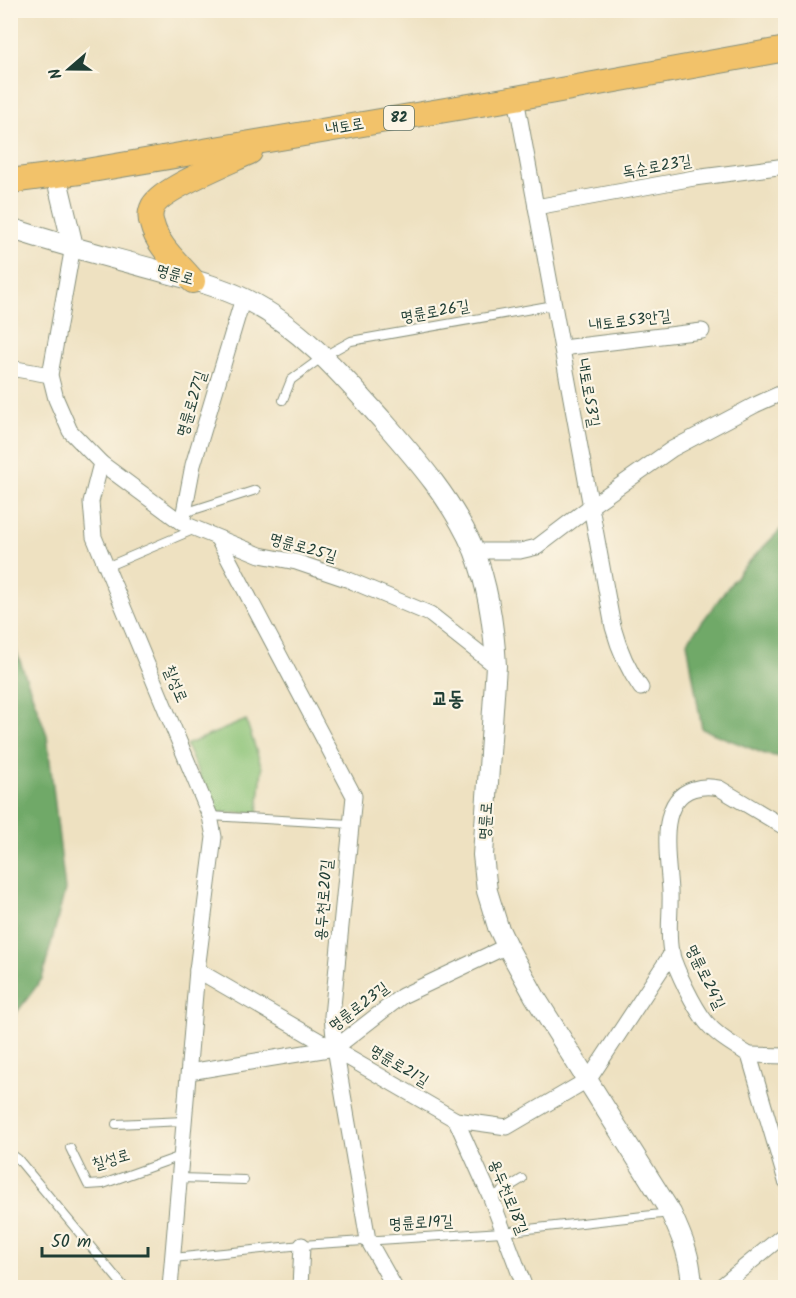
<svg xmlns="http://www.w3.org/2000/svg" width="796" height="1298" viewBox="0 0 796 1298" font-family="Kalam,'Poor Story',sans-serif">
	<style>
		.green { fill: #8bc377; stroke: #558056; stroke-width: 1.5 }
		.forest { fill: #70a968; stroke: #48734e; stroke-width: 1.5 }
		.lines { fill: none; stroke-linecap: round; stroke-linejoin: round }
		.service-casing { stroke: #868f7a; stroke-width: 10 }
		.minor-casing { stroke: #868f7a; stroke-width: 17 }
		.tertiary-casing { stroke: #868f7a; stroke-width: 22 }
		.primary-casing { stroke: #868f7a; stroke-width: 26 }
		.service { stroke: #fff; stroke-width: 8 }
		.minor { stroke: #fff; stroke-width: 15 }
		.tertiary { stroke: #fff; stroke-width: 20 }
		.primary { stroke: #f2c26a; stroke-width: 24 }
		.labels { text-anchor: middle; dominant-baseline: central; stroke-width: 4.5; stroke-linejoin: round; paint-order: stroke }
		.shield { fill: #fcf5e5; stroke: #617469; stroke-width: 1.5 }
		.shield-label { font-size: 15px; font-weight: bold; fill: #1f3d34 }
		.street-label { font-size: 16px; fill: #1f3d34; stroke: #fcf5e5 }
		.quarter-label { font-size: 20px; font-weight: bold; fill: #1f3d34; stroke: #fcf5e5 }
	</style>
	<rect width="100%" height="100%" fill="#fcf5e5"/>
	<filter id="ink" filterUnits="userSpaceOnUse"><feTurbulence type="fractalNoise" baseFrequency=".0167" numOctaves="2"/><feDisplacementMap in="SourceGraphic" scale="12" xChannelSelector="R" yChannelSelector="G"/><feConvolveMatrix kernelMatrix="1 2 1 2 8 2 1 2 1" color-interpolation-filters="sRGB"/></filter>
	<filter id="wash" filterUnits="userSpaceOnUse"><feTurbulence type="fractalNoise" baseFrequency=".008" numOctaves="4" result="noise"/><feDisplacementMap in="SourceGraphic" scale="24" xChannelSelector="R" yChannelSelector="G"/><feGaussianBlur stdDeviation="1.35" result="paint"/><feColorMatrix in="noise" values="0 0 0 0 0 0 0 0 0 0 0 0 0 0 0 0 0 1.4 0 .05"/><feComposite in="paint" operator="in"/></filter>
	<g filter="url(#wash)">
		<rect width="100%" height="100%" fill="#eee1c1"/>
		<polygon class="green" points="246,720 262,768 258,813 216,813 186,745"/>
		<g class="forest">
			<polygon points="785,525 785,758 765,754 702,729 687,642 741,570"/>
			<polygon points="10,634 47,735 65,890 42,979 11,1020"/>
		</g>
	</g>
	<g filter="url(#ink)">
		<g class="lines">
			<g class="service-casing">
				<g id="service">
					<polyline points="283,400 291,380 324,356 351,341 554,305"/>
					<polyline points="184,513 256,490"/>
					<polyline points="106,567 193,530"/>
					<polyline points="210,816 350,824"/>
					<polyline points="116,1124 185,1121"/>
					<polyline points="70,1148 88,1185 103,1184 181,1156"/>
					<polyline points="10,1153 18,1159 125,1288"/>
					<polyline points="180,1178 244,1180"/>
					<polyline points="491,1198 522,1179"/>
					<polyline points="173,1258 302,1245 502,1232 670,1213"/>
				</g>
			</g>
			<g class="minor-casing">
				<g id="minor">
					<path d="M516,98L613,627C619,649 628,670 641,688"/>
					<polyline points="536,207 694,178 786,166"/>
					<polyline points="73,246 50,375 56,399 70,431 101,463 91,502 94,537 210,816 214,837 197,970 170,1288"/>
					<polyline points="562,348 702,331"/>
					<polyline points="10,368 50,375"/>
					<polyline points="101,463 182,523 260,555 296,562 349,580 430,614 496,666"/>
					<polyline points="182,523 193,465 243,298"/>
					<polyline points="218,539 354,796 332,1016 335,1048 368,1240 395,1288"/>
					<polyline points="474,551 520,551 537,547 591,506 672,449 755,405 786,391"/>
					<path d="M786,828L719,788C710,786 702,786 693,789C655,801 669,862 670,892C671,912 667,933 671,952C676,970 694,1007 706,1022C717,1036 734,1045 749,1055L786,1181"/>
					<polyline points="197,970 456,1120 507,1127 589,1079 672,953"/>
					<polyline points="749,1055 786,1056"/>
					<polyline points="189,1072 335,1048 402,996 507,946"/>
					<polyline points="456,1120 491,1198 525,1288"/>
					<polyline points="300,1288 302,1245"/>
					<polyline points="719,1288 786,1233"/>
				</g>
			</g>
			<g class="tertiary-casing">
				<g id="tertiary">
					<polyline points="56,175 73,246"/>
					<path d="M10,228C62,246 115,258 167,273C193,280 221,287 245,299C301,327 342,375 383,421C418,461 453,501 474,550C488,586 494,627 496,666L483,855L487,891L498,927L507,946L535,997L671,1213C683,1239 691,1258 692,1288"/>
				</g>
			</g>
			<g class="primary-casing">
				<g id="primary">
					<polyline points="10,181 80,172 516,98 786,49"/>
					<path d="M193,281C179,264 157,246 152,224C150,219 150,212 153,206C163,188 229,162 250,152"/>
				</g>
			</g>
			<use href="#service" class="service"/>
			<use href="#minor" class="minor"/>
			<use href="#tertiary" class="tertiary"/>
			<use href="#primary" class="primary"/>
		</g>
	</g>
	<g class="labels">
		<rect class="shield" x="384" y="106" width="30" height="24" rx="4.5"/>
		<g class="shield-label">
			<text x="399" y="118">82</text>
		</g>
		<g class="street-label">
			<text transform="translate(345 127) rotate(-10)">내토로</text>
			<text transform="translate(657 167) rotate(-10)">독순로23길</text>
			<text transform="translate(175 275) rotate(16)">명륜로</text>
			<text transform="translate(435 312) rotate(-10)">명륜로26길</text>
			<text transform="translate(630 321) rotate(-7)">내토로53안길</text>
			<text transform="translate(588 393) rotate(80)">내토로53길</text>
			<text transform="translate(192 404) rotate(-73)">명륜로27길</text>
			<text transform="translate(303 548) rotate(16)">명륜로25길</text>
			<text transform="translate(175 684) rotate(67)">칠성로</text>
			<text transform="translate(486 821) rotate(-86)">명륜로</text>
			<text transform="translate(324 900) rotate(-85)">용두천로20길</text>
			<text transform="translate(705 977) rotate(64)">명륜로24길</text>
			<text transform="translate(359 1007) rotate(-37)">명륜로23길</text>
			<text transform="translate(399 1066) rotate(31)">명륜로21길</text>
			<text transform="translate(111 1160) rotate(-16)">칠성로</text>
			<text transform="translate(508 1197) rotate(68)">용두천로18길</text>
			<text transform="translate(421 1223) rotate(-3)">명륜로19길</text>
		</g>
		<g class="quarter-label">
			<text x="448" y="700">교동</text>
		</g>
	</g>
	<rect width="796" height="1298" fill="none" stroke="#fcf5e5" stroke-width="36"/>
	<g transform="translate(69 69) rotate(250)" stroke="#fcf5e5" stroke-width="4.5" paint-order="stroke">
	<path d="M0-4.5L10 22L0 15L-10 22Z" fill="#1f3d34"/>
	<text y="-9" font-size="16" font-weight="bold" text-anchor="middle" fill="#1f3d34">N</text>
	</g>
	<path d="M42 1247v9h106v-9" fill="none" stroke="#1f3d34" stroke-width="3"/>
	<text x="51" y="1247" font-size="18" fill="#1f3d34" stroke="#fcf5e5" stroke-width="4.5" paint-order="stroke">50 m</text>
</svg>
